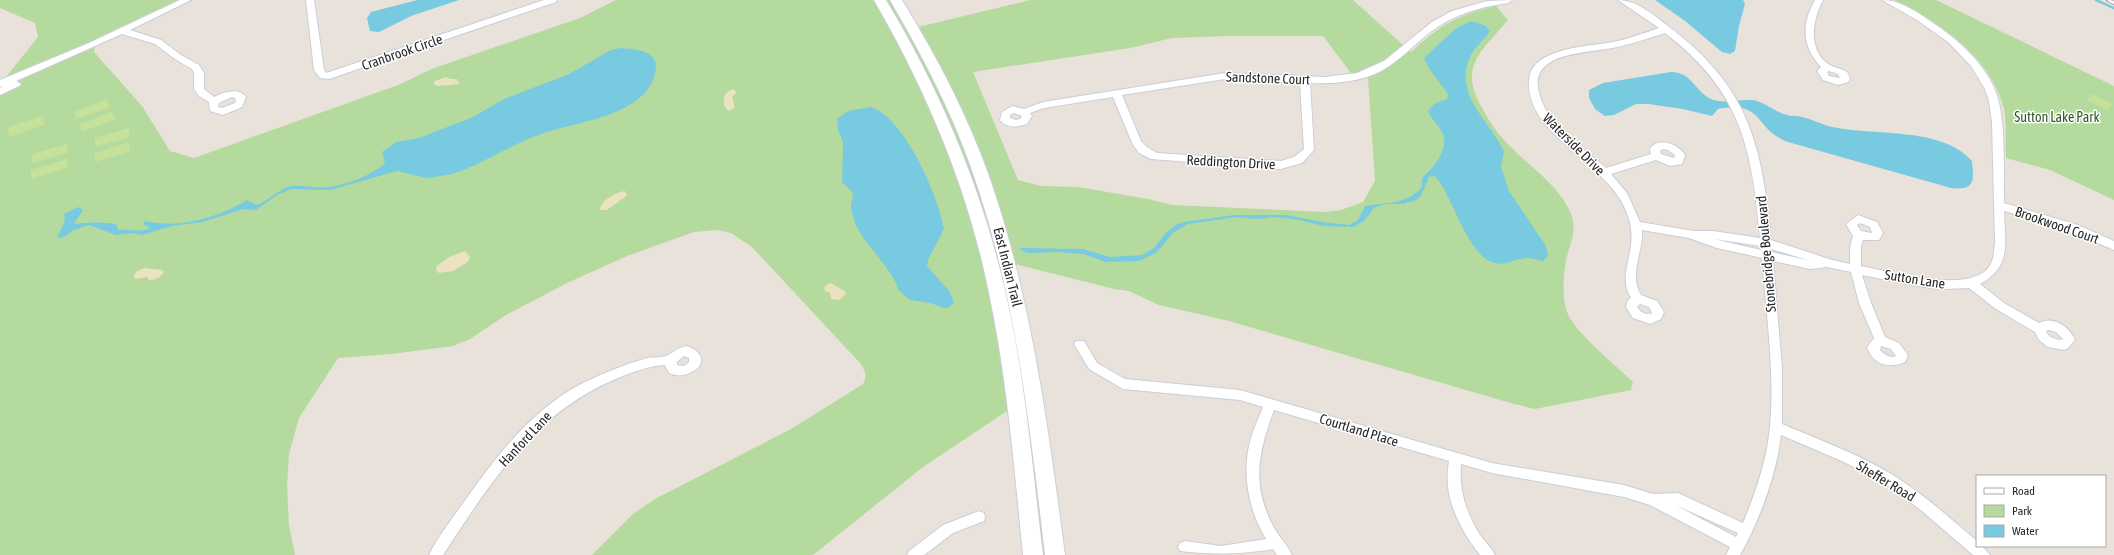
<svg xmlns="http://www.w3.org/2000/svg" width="2114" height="555" viewBox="0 0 2114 555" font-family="'Asap Condensed',sans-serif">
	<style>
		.green { fill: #b5da9d; fill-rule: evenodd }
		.sand { fill: #ebe2c1 }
		.pitch { fill: #c6e19a }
		.water { fill: #78cae1 }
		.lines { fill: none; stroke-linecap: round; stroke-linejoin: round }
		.stream { stroke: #78cae1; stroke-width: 2.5 }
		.street-casing { stroke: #cacdd8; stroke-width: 2 }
		.secondary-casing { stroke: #cacdd8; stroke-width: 2 }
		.street { fill: #fff; fill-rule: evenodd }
		.secondary { fill: #fff; fill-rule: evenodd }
		.rail-casing { stroke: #9fa2b0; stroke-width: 4 }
		.rail { stroke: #fff; stroke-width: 2.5; stroke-dasharray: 8; stroke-linecap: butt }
		.labels { text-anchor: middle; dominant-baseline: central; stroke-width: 3; stroke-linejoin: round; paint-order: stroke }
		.street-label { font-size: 14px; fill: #282828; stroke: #fff }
		.park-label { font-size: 14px; fill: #305c21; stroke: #fff }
	</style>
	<rect width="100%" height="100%" fill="#e9e2db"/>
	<g class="green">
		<path d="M0,0H178L97,38L94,52L142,106L170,151L194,158L398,85L434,68L580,18L616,0H873L915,72L969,202L993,309L1010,409L923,467L813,555H592L634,513L655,499L791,429L863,384C868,375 865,371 860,363L752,247L731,233L717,230L694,232L627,256L567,283L506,315L470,339L453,346L392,354L338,358L299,418L289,454L287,486L289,525L295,555H0V80L6,77L38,37L35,23L0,8Z"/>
		<path d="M884,0H890L943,93L986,204L1020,343L1048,555H1041L977,197C953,127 923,63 884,0Z"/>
		<path d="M1030,0H1353L1411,52C1440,25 1457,15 1496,6L1508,20C1497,34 1480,48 1474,65C1469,79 1474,94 1481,106C1489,121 1498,135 1511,147C1531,168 1560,186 1571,214C1578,231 1569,244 1566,261C1563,275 1562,298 1567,312C1575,333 1616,365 1633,382L1631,390L1535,409L1514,404L1229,321L1159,305L1129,291L1114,289L1014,264L918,27ZM1229,36H1323L1357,81L1368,78L1375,181L1363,202L1341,210L1324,212L1173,205L1148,199L1078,187L1041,186L1018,180L973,72L1130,48L1172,38Z"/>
		<path d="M1894,0H1936L2114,86V200L2050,170L2006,158C2005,142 2007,124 2004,109C1991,56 1939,23 1894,0Z"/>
	</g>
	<g class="sand">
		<polygon points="446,77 451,79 457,79 459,84 438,86 433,84 435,81"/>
		<path d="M733,89L737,92L732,97L735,108L729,111C721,105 722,92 733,89Z"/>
		<path d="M625,191L627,195C623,199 612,206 607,210H600C601,200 616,192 625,191Z"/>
		<polygon points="465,251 470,257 468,262 453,271 439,273 436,270 437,266 449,257"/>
		<path d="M144,268L163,270L164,272C161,277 156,280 149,280L147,277L135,279L134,275L137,271Z"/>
		<polygon points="830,283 845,291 846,294 839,300 831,299 830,293 824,290 825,286"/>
	</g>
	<g class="pitch">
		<polygon points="2092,94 2113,104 2108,110 2087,100"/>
		<polygon points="107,99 110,107 77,119 74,112"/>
		<polygon points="112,112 115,119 82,132 79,124"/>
		<polygon points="43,116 44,125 9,137 8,127"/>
		<polygon points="129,128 129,137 95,147 95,138"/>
		<polygon points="129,142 130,151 95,162 95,153"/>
		<polygon points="67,144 67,153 32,163 32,154"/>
		<polygon points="67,159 67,168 31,179 31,170"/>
	</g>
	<g class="water">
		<polygon points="417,0 459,0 411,16 379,32 370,31 367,18 371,12"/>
		<polygon points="1655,0 1743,0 1745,4 1739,26 1735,51 1730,54 1722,52 1685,21"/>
		<path d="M1471,21L1486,26L1490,31C1485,40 1476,45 1471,55C1452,93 1488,119 1504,151L1501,167L1509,191L1546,246L1548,256L1543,261C1538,261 1534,258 1528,258C1517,258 1507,266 1495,263C1467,257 1453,195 1435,176L1429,177L1421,196L1416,200L1403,204H1386L1374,208L1364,221L1354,227L1323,226L1300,220L1274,217L1258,219L1237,217L1188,224L1174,232L1156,253L1139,261L1105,262L1084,254L1058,252L1030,253L1024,252L1019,248L1083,249L1110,257L1142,255L1154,248L1165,234L1177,224L1184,222L1234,215H1286L1322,222L1349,225L1358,220L1365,206C1386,203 1408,204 1422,187V178C1434,168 1450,148 1442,132C1438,124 1431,119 1428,111L1434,104L1447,99L1448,94L1428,67L1424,58L1455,29Z"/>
		<path d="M621,48C634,49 657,50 656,67C652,116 577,121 541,134C513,144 488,160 461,171L448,175L426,178L397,171L330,190L291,189L277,195L256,210L243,209L203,222L172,226L142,235L133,233L116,235L89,225L72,231L64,237L57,238C60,230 67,222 64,214L78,207L83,210L74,224C89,222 102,222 116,224L118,230C128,229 141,233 150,228L143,224L145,221C179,229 218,218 247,200L256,205C269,202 278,188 292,186C304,185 317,189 329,187C348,184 371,176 385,163L382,152L396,142L419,138L473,117L504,99L569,74L611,50Z"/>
		<path d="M1671,72C1691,72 1694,89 1709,98C1721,105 1739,99 1751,100C1765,101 1774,112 1787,115C1792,117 1797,115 1802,117C1811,119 1819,123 1828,126C1871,137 1940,125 1972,161C1974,181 1975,191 1951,188L1788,142C1753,129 1765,100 1718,109L1712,116L1683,109L1648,104H1636L1614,115L1605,116L1595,109L1589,98V90L1603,83Z"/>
		<path d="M871,107C904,117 939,197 944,229L928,260L927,266L950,292L954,303L948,308H943L931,303L910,300L899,291C890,261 853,239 851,206C851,202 853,198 853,193L842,182L843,142L838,130L837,119L848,111Z"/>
	</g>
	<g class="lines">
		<polyline class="stream" points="2096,0 2114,8"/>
		<g class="street-casing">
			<g id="street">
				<path d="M180,0H191L130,30L161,40L181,55L199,65L204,73V89L214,97C224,92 238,87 246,97L242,107L223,115L210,111L209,102L199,96L194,89V73L192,69L175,59L155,44L122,34L16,81L21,84L19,86L0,95V88L4,86L0,87V80L89,43ZM232,97L236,99L235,103L222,108L218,107L219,103Z"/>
				<polygon points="306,0 314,0 324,70 326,73 544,0 557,0 556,2 329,79 320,78 314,70"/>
				<path d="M1512,0L1508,3C1479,7 1452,15 1429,33C1413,46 1399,61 1381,71C1360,82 1334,84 1310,83L1314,150L1302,163L1281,169L1151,159L1139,153L1133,145L1113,97L1044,108L1030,113L1032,116L1027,124C1018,127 1007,129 1000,120L1002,112L1012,106L1024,109L1043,102L1225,73L1325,77L1357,73L1384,61L1432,22L1452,11L1487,1ZM1225,79L1300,83L1304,149L1294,157L1281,161L1157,153L1147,147L1141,141L1122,95ZM1014,113L1022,116L1020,119L1016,120L1010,118V115Z"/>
				<path d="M1618,0C1637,0 1653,15 1668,26C1749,87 1762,144 1771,240L1829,259L1850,264V247L1853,236L1846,224L1858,215L1877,222L1883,233L1879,240H1863L1861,247V266C1888,271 1979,298 1992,261C1994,256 1994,249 1995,243L1992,122L1989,101L1985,89L1971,66L1948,42L1917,20L1882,0C1901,0 1920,14 1936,25C1959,41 1984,63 1995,90C2007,119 2003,171 2004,203L2078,225L2114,241V250L2070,231L2004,211C2005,244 2012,266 1980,284L2004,303L2039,323C2053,315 2070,327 2075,340L2068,348L2064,350L2048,347L2039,340L2035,332L1996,309L1969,288L1943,289L1923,287L1862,275L1871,303L1885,337L1899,343L1908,355L1905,362C1889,369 1873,365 1867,347L1874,338L1859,303L1851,272L1827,267L1810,269L1773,261L1782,368V424C1820,440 1858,454 1893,475C1923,494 1950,518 1977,541V546H1982L1990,555H1973L1922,511L1886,484L1844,462L1781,435C1776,476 1760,519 1740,555H1726L1730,547L1650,505L1624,497L1492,473L1461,464C1459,491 1466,512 1480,535C1485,542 1491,547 1495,555H1480C1465,536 1450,510 1448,486C1447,477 1448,469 1449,461L1274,410C1259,451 1251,482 1272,524C1277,535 1287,544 1292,555H1277L1273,549C1246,554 1207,555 1180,551L1178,547L1180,543L1185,541L1221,546L1266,539C1248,509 1241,472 1251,438C1254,428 1259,417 1263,407L1240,400L1123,389L1089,369L1074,344L1076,341H1084L1097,363L1125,379L1240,390L1492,463L1624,485L1653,494L1678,493L1743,523C1756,492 1767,460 1770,426C1775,374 1766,311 1762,258L1717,248L1689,238L1642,230C1644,251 1628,275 1641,295L1657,301L1664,312L1661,319L1650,324L1633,318L1626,307L1628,300L1631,298C1620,280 1629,264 1631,245C1633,229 1629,214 1620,199C1613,188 1604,179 1594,170C1570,146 1526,120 1529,81C1529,69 1538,60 1548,56C1568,46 1592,46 1613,42C1629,39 1644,33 1659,28ZM1665,33C1741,91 1752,148 1760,238L1713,231H1694L1640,222L1627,193L1611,174L1656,160L1670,166L1682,164L1685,155C1678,144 1659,136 1650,149L1651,154L1606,168C1588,152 1567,138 1552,119C1545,110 1540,99 1538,88C1533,52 1588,53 1612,48C1630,45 1648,38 1665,33ZM1663,149L1668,150L1675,155L1674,158L1661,154L1660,151ZM1860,223L1870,227L1872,233L1861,231L1857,225ZM1714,239L1760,246L1761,250L1718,240ZM1771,249L1811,261L1772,252ZM1640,304L1649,307L1652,313C1647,316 1640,312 1637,307ZM2049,330L2056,332L2063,339L2060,340C2054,339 2048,337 2046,331ZM1881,346L1891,349L1896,356C1890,359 1884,354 1880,350ZM1675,505L1738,533L1736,537Z"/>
				<path d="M1815,0H1823C1813,19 1807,48 1828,64C1834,68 1842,68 1848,73L1850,80L1848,82L1838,85L1823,80L1817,71L1821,67C1802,47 1801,24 1815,0ZM1829,71L1838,74L1840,78L1829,76L1827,72Z"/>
				<path d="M687,346C697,350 705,356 699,367C689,375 681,378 669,373L665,365C648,366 633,372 618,378C535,412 490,483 443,555H429C437,538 450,522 461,506C494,459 531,409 585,382C604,373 626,364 647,358C653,357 663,358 668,355C676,351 676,348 687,346ZM684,356L689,358V362L684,366L677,365V362Z"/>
				<polygon points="979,511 984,513 985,517 984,521 953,533 924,555 907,555 909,551 943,525"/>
			</g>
		</g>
		<g class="secondary-casing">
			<g id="secondary">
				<path d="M874,0H886C940,90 980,184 1004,286C1025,374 1032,465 1043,555H1023C1014,466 1007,376 988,288C967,186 926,90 874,0Z"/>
				<path d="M890,0H902C937,57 968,116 990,179C1032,301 1048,427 1065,555H1045C1028,411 1013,267 957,131C938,86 915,43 890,0Z"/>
			</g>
		</g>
		<use href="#street" class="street"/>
		<use href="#secondary" class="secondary"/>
		<g class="rail-casing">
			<polyline id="rail" points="2108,0 2114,3"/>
		</g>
		<use href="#rail" class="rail"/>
	</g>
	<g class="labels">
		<g class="street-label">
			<text transform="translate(402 52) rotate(-19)">Cranbrook Circle</text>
			<text transform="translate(1268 78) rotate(2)">Sandstone Court</text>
			<text transform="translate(1574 144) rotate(45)">Waterside Drive</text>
			<text transform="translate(1231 162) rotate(3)">Reddington Drive</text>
			<text transform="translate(2057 225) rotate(19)">Brookwood Court</text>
			<text transform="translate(1766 254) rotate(-95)">Stonebridge Boulevard</text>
			<text transform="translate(1008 267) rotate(76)">East Indian Trail</text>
			<text transform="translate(1915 279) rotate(9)">Sutton Lane</text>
			<text transform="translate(1359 430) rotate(17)">Courtland Place</text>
			<text transform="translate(525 439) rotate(-47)">Hanford Lane</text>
			<text transform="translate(1886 481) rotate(31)">Sheffer Road</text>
		</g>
		<g class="park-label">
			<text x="2057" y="117">Sutton Lake Park</text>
		</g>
	</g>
	<rect x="1976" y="475" width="130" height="72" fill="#ffffff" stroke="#a9a9a9"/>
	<rect x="1984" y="488" width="20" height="6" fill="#ffffff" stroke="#a9a9a9"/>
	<text x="2012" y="495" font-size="12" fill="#282828">Road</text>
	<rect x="1984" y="505" width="20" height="12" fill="#b5da9d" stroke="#a9a9a9"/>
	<text x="2012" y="515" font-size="12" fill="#282828">Park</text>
	<rect x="1984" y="525" width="20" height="12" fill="#78cae1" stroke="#a9a9a9"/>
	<text x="2012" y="535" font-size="12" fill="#282828">Water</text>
</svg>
